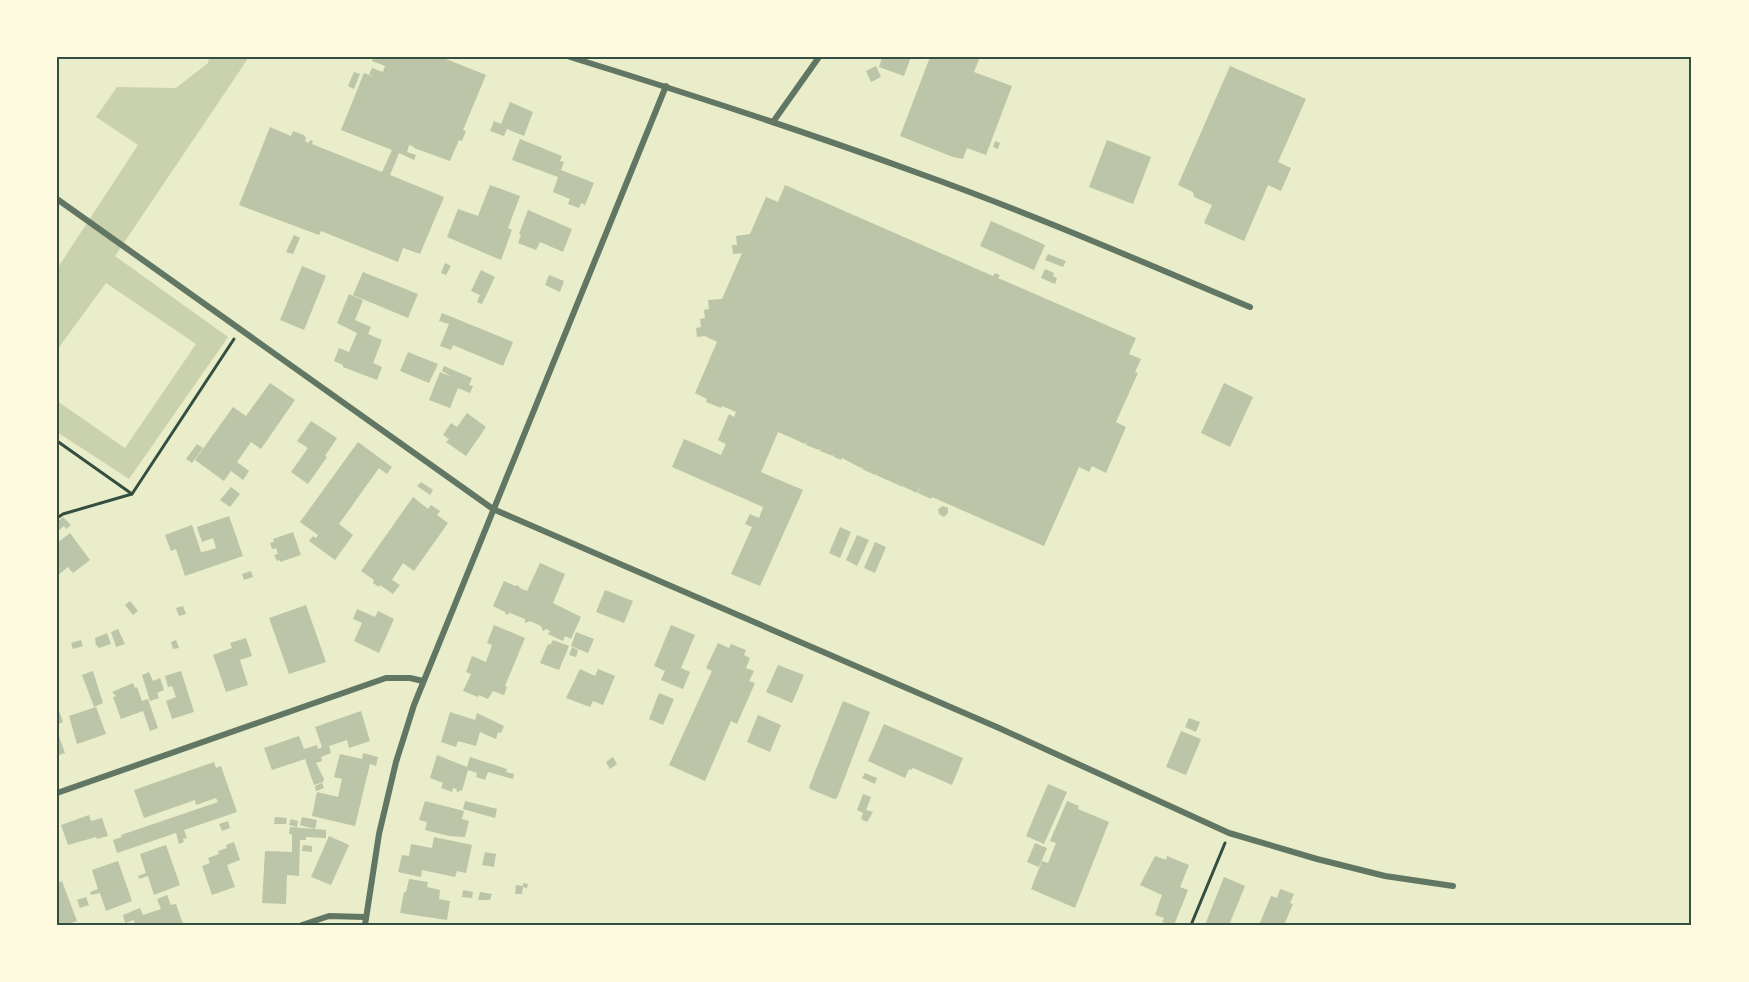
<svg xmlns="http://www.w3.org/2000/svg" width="1749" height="982" viewBox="0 0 1749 982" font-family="Figtree,sans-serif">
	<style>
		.green { fill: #cad2ad }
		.building { fill: #bcc5a7 }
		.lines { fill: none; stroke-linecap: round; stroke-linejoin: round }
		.path { stroke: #344e41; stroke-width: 3 }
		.minor { stroke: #617663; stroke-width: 6 }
		.neatline { fill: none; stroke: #344e41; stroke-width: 2 }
	</style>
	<rect width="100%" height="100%" fill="#e9edc9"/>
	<polygon class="green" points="209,57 249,57 115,256 228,337 129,479 57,432 57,401 125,448 196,344 106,283 57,350 57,269 138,145 96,117 117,87 176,88 208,63"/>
	<g class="building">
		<polygon points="373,57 441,57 486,75 463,130 466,131 462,141 459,140 450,161 414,148 414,147 409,145 407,152 416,155 414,160 399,153 390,175 444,197 420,254 403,248 398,262 321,231 319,235 239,205 270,127 291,136 293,131 304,135 306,138 305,141 309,143 310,140 313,141 312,144 382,172 392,150 341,130 364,73 374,77 369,74 372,68 383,72 385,66 372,61"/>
		<polygon points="882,57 911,57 904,76 879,67"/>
		<polygon points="930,57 980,57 974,72 1012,86 986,155 967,148 963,159 953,157 900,136"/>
		<polygon points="876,66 881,77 871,82 866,71"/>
		<polygon points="1230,66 1306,99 1278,162 1291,168 1281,191 1268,185 1244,241 1204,223 1212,205 1194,197 1193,192 1178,185"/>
		<polygon points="354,72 360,74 354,89 348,86"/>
		<polygon points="510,102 533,112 524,136 507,129 504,136 490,131 494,121 501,124"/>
		<polygon points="520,139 562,156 560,161 564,162 561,170 594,183 585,205 581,203 579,208 568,204 570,199 553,192 558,177 512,160"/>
		<polygon points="1107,140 1151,157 1133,204 1089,187"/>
		<polygon points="995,141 1000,143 998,149 993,147"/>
		<polygon points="490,185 520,196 508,228 512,230 501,260 447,237 458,209 478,216"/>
		<polygon points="785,185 993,276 995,273 1000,275 998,278 1136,338 1129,354 1141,359 1135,372 1138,373 1116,422 1126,427 1106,473 1092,466 1089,472 1079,467 1044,546 932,497 931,499 918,493 921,486 917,493 904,487 904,485 903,487 876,475 877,473 875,475 862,469 863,467 861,468 842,458 841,460 834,457 834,454 833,456 820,451 821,449 819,450 806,445 807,442 805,444 792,438 792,436 792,438 778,432 761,472 803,490 760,586 731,574 752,527 745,524 750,514 759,518 763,507 672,467 684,439 721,455 726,444 718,440 729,414 734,417 736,412 722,406 721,408 706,402 707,399 695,393 717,342 705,336 697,337 696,328 701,327 700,319 705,318 704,310 709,309 708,300 722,299 742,253 733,254 732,245 737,245 736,236 750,234 766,197 778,202"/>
		<polygon points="528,210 572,229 563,252 540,242 536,250 518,243 521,235 519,234"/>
		<polygon points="991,221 1045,245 1034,270 980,246"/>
		<polygon points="294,235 300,238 293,254 286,252"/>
		<polygon points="1048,254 1066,261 1063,267 1045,260"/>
		<polygon points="445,263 451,266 446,275 441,273"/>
		<polygon points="302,266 326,276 304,330 280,320"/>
		<polygon points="1045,269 1054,273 1053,276 1057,278 1055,284 1041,278"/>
		<polygon points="481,270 495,277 482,304 477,302 480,295 471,291"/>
		<polygon points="363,272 418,294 408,318 353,295"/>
		<polygon points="549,275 564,281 560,292 545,285"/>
		<polygon points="349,294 363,300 355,320 371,327 368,334 382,340 373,363 382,367 377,380 343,367 343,365 334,361 339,348 349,352 357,333 337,323"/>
		<polygon points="442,313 513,342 503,366 453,345 451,350 440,346 449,324 439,321"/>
		<polygon points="408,352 438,364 429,383 400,371"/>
		<polygon points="444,366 472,378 469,385 473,386 470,393 458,388 450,408 429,400 440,372 452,377 442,371"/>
		<polygon points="270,383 295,400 261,449 251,442 237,462 249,471 243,480 231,471 224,481 195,460 233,407 246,416"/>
		<polygon points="1224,383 1253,397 1230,447 1201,433"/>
		<polygon points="467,413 486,427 466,456 446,442 449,439 443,435 451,423 457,427"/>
		<polygon points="311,421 337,438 325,456 327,457 308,484 291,472 308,448 297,441"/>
		<polygon points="358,442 392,467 387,474 379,468 339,524 353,535 335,560 309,541 313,536 316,538 318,535 300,522"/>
		<polygon points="197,444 203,448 192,463 186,459"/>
		<polygon points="421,482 433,490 430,495 417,486"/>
		<polygon points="231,487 240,494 230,507 220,500"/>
		<polygon points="413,497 428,509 431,505 440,511 437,515 448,523 414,571 403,563 392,580 400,585 393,594 380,585 379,587 373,583 374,580 361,571"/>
		<polygon points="943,506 948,508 948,513 944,517 939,514 938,509"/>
		<polygon points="229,516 243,556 185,576 176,549 171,551 165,535 192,525 201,552 207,551 216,548 213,538 202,542 197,527"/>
		<polygon points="63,517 71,525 66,529 64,526 57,532 57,522"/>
		<polygon points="840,527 851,532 840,558 829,553"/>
		<polygon points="293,532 301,555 280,562 280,560 277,561 274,555 278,554 276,548 272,549 270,543 274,542 273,539"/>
		<polygon points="70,533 90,560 73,573 68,567 57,576 57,543"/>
		<polygon points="857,535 869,540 857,566 846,560"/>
		<polygon points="875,542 886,547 875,573 864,568"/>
		<polygon points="540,563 565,574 553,603 581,617 571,639 565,636 563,641 548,634 550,631 546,629 543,631 541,626 530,621 525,623 525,619 510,613 506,615 505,612 493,606 504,581 515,586 518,585 520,588 527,591"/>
		<polygon points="251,571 253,577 244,580 242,574"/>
		<polygon points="605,590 633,601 624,623 596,612"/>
		<polygon points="130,601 138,611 133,615 125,605"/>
		<polygon points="306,605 326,662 289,674 269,618"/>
		<polygon points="183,606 186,614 179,616 176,608"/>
		<polygon points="357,609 375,617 378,611 394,619 379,653 354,641 362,623 353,619"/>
		<polygon points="494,625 525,638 505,686 507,687 504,695 493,691 488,699 479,695 478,697 463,691 471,674 466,672 472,656 486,662 492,645 487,643"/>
		<polygon points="671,625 695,635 681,668 690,672 683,689 661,680 665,671 654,666"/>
		<polygon points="118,629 125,644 116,647 111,632"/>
		<polygon points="576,632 594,639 588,653 571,646"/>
		<polygon points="107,633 111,644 99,648 95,644 96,643 95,638"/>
		<polygon points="246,638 252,656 240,660 248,685 226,692 213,655 232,648 230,643"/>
		<polygon points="81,640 83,646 73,649 71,643"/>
		<polygon points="176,640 179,648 173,649 171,642"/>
		<polygon points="553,640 569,646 559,670 540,663 548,644 550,645"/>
		<polygon points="718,643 729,648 731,644 746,650 744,655 750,658 746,668 754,671 749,681 755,683 737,724 731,721 705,781 669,765 712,671 706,668"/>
		<polygon points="572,647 578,650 576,657 569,655"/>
		<polygon points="778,665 804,675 792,703 766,692"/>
		<polygon points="580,669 595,676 598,669 615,676 603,705 593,701 590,707 566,698"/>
		<polygon points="93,671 103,703 94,707 82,675"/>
		<polygon points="181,671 194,712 172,719 166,701 176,697 172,686 168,687 165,676"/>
		<polygon points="149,672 153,681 160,678 164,690 157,693 159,698 150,701 142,675"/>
		<polygon points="133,683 135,688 137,687 142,701 148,699 158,728 150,731 143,711 121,719 113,697 116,696 112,692"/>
		<polygon points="659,693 674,699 663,725 649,719"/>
		<polygon points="843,701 870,712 837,798 834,799 810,789 809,787"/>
		<polygon points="57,705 63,722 57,725"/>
		<polygon points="96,707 106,734 77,744 69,716"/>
		<polygon points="361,711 370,741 349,748 347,740 329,746 331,753 321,757 322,761 316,763 324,779 323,782 314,785 305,759 272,770 264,748 299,736 304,749 317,745 318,749 322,747 315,727"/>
		<polygon points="450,712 475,720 477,713 504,726 501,733 498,732 496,739 480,732 476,746 458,741 456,747 441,742"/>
		<polygon points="758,715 781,725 770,752 747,742"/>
		<polygon points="1189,718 1200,722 1196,732 1185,727"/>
		<polygon points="884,724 963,758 952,785 913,768 911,770 909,769 905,778 868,761"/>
		<polygon points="57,731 65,753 57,756"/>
		<polygon points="1181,731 1201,739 1186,775 1166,767"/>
		<polygon points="363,753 378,757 376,766 370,764 355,826 312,816 317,792 338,797 342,779 334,777 340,754 362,759"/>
		<polygon points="437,755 467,767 470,757 507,769 506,772 514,774 513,779 488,772 485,780 476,777 477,773 468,770 462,791 460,790 459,792 456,791 457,789 453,788 452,792 441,788 443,783 430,778"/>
		<polygon points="613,757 617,764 610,769 606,762"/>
		<polygon points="214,762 216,768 221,766 237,812 184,830 187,838 183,839 184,842 179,844 176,833 117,853 113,840 122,837 121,835 218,802 216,798 196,805 195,800 144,818 134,790"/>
		<polygon points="865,773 877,778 875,784 862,778"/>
		<polygon points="322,783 324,788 316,791 315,786"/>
		<polygon points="1048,784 1067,792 1044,844 1026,836"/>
		<polygon points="863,794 871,797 866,810 873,812 867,822 861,819 863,813 857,810"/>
		<polygon points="425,801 464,811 462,819 469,821 465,837 449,836 425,830 427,822 419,820"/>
		<polygon points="465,801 497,809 495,818 463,809"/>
		<polygon points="1067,801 1079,806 1078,809 1109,822 1075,908 1031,889 1042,861 1048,863 1056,843 1050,841"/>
		<polygon points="89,815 91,821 102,818 108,836 97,839 96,837 68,845 61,825"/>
		<polygon points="275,817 287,818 286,824 274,824"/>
		<polygon points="302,817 317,820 315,829 300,825"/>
		<polygon points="291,819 298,821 297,827 289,825"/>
		<polygon points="228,821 230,828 222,831 219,824"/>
		<polygon points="290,827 326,830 326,838 306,837 306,840 300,840 299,876 287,875 286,904 262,903 265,851 292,852 292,834 289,834"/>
		<polygon points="329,836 349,845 331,885 311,877"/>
		<polygon points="434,837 472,845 466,873 457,871 455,877 422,870 421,877 398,872 402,855 409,856 411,844 432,848"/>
		<polygon points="234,842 240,860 227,865 235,887 212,895 202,866 210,863 208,858 219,854 218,851 227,848 226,845"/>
		<polygon points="1035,843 1047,848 1039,867 1027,862"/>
		<polygon points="166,845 180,885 154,895 148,876 139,879 138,876 146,873 140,854"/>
		<polygon points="303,845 312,846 312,852 302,851"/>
		<polygon points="485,852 496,854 494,867 482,865"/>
		<polygon points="1155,856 1166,860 1167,856 1189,865 1180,887 1188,890 1174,925 1162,922 1164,918 1155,915 1162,895 1140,885"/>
		<polygon points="118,861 132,901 106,911 100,893 91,895 90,892 98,889 92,870"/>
		<polygon points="1224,877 1245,886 1229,925 1205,925"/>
		<polygon points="409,879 428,882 427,887 440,890 439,899 450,901 447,920 400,913 404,892 406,892"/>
		<polygon points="62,881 77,921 66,925 57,925 57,883"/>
		<polygon points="523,883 528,884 527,888 523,887 522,894 515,894 516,885 523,886"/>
		<polygon points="1280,889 1294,894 1290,903 1293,904 1284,925 1259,925 1271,896 1277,898"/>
		<polygon points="463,890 473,892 472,898 462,897"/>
		<polygon points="480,892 492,894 490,900 478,900"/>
		<polygon points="167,895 171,905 176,904 183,924 135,925 134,920 125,923 123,915 140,908 143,915 161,909 157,899"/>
		<polygon points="86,897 89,905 80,908 77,900"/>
	</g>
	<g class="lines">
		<g class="path">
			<polyline points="57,441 132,494 234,339"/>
			<polyline points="57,518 63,514 132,494"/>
			<polyline points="1191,925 1225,843"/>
		</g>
		<g class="minor">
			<path d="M570,57C687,93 803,131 918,173C1030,213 1140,261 1250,307"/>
			<polyline points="773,122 819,57"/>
			<polyline points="57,199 493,509 999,728 1229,833 1317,859 1385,876 1453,886"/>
			<polyline points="57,793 386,678 410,678 423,681"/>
			<polyline points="302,925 329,916 365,917"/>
			<polyline points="365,925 379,834 396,762 414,705 666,86"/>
		</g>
	</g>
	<rect width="1749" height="982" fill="none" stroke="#fefae0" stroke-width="117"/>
	<rect x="58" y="58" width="1632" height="866" class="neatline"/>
</svg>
